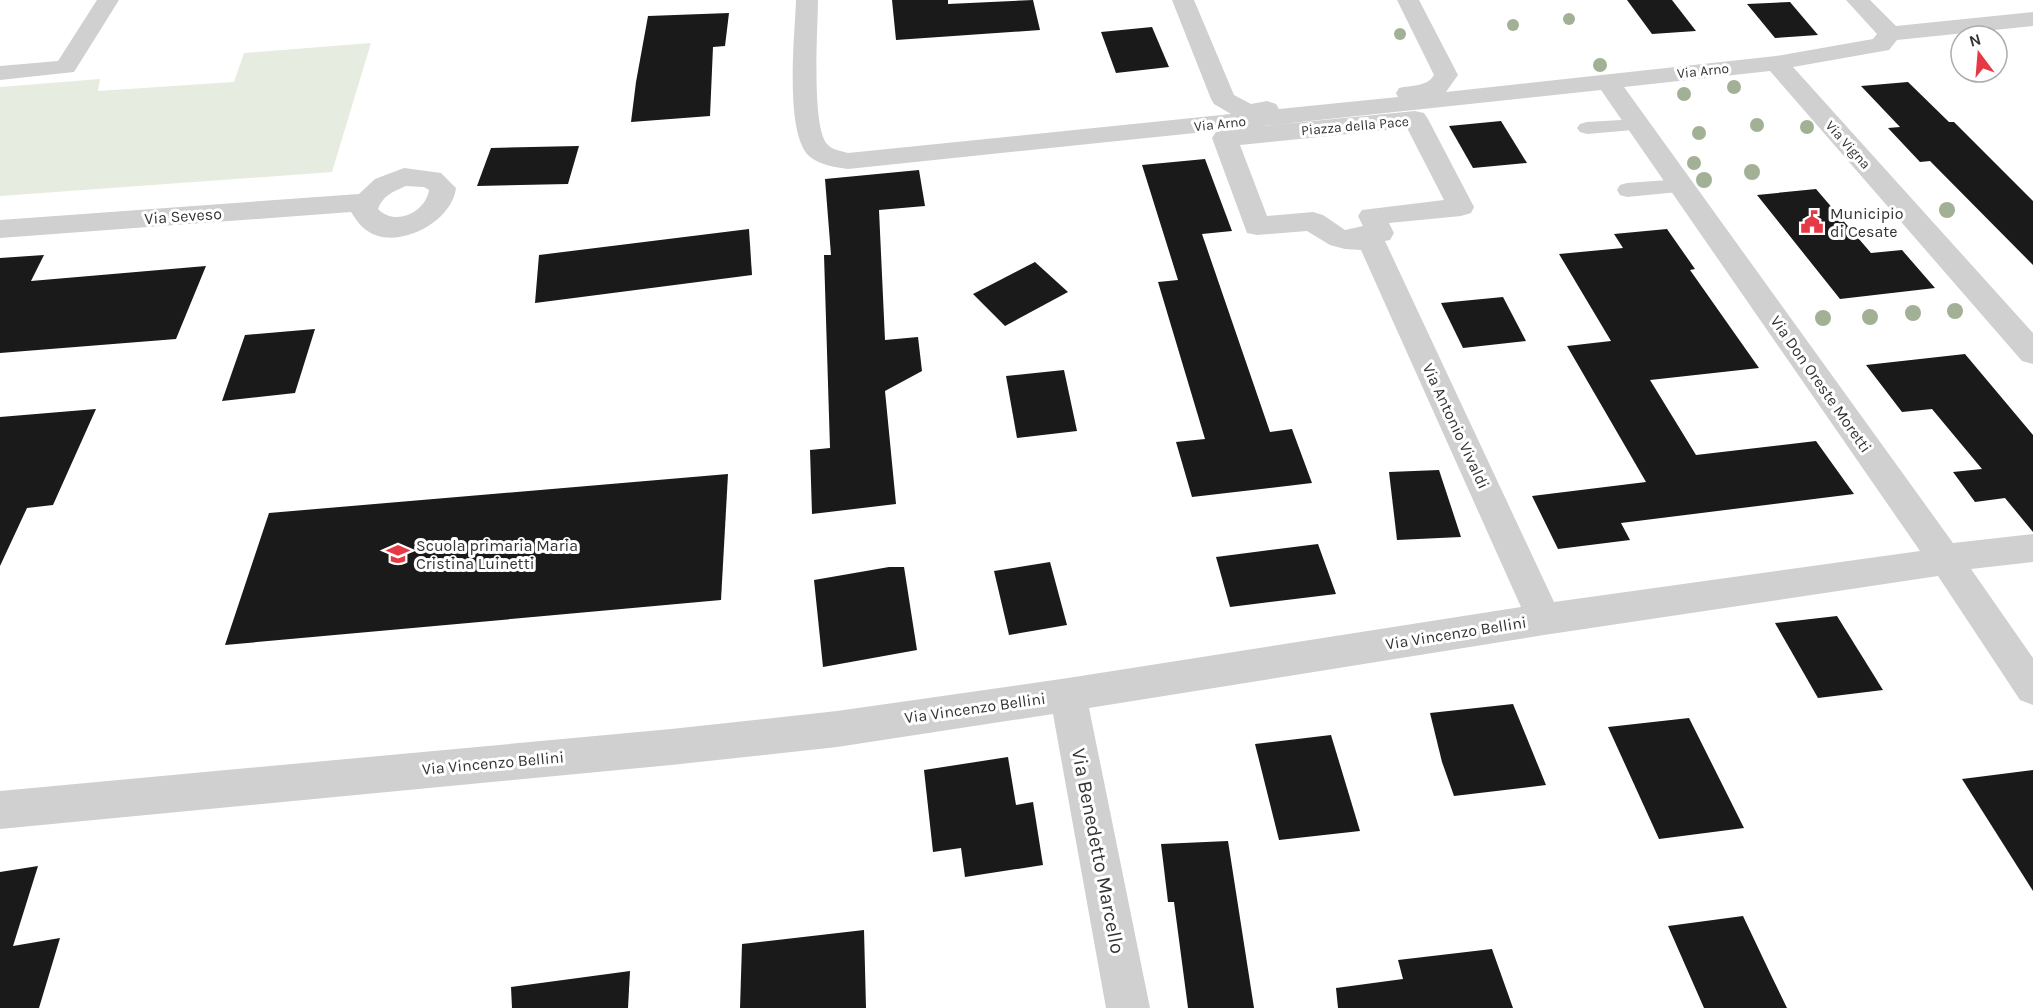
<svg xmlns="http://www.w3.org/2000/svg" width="2033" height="1008" viewBox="0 0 2033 1008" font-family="Karla,sans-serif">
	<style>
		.green { fill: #e6ecdf }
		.building { fill: #1a1a1a }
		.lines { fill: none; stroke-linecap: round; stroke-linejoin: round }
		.lane { fill: #d0d0d0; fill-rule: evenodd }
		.street { fill: #d0d0d0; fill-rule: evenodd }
		.tree { fill: #a2b095 }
		.labels { text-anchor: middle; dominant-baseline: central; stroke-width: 6; stroke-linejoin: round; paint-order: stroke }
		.far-street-label { font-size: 14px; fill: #333; stroke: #fff }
		.poi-label { font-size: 16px; fill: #333; stroke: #fff; text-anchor: start }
		.street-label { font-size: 16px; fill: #333; stroke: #fff }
		.near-street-label { font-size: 20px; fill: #333; stroke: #fff }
	</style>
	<rect width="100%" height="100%" fill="#fff"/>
	<polygon class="green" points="371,43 332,172 0,196 0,87 100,79 98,91 234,82 244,53"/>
	<g class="building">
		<polygon points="892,0 948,0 948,4 1033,0 1040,30 896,40"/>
		<polygon points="1627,0 1672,0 1696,31 1652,34"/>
		<polygon points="1790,2 1818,35 1775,38 1747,4"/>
		<polygon points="729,13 725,46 713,47 710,116 631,122 636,82 648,16"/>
		<polygon points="1152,27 1169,67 1116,73 1101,32"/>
		<polygon points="1908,82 1949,122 1954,122 2033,201 2033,265 1930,161 1920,162 1888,128 1900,127 1861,86"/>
		<polygon points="1501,121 1527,163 1473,168 1449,126"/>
		<polygon points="579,146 568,184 477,186 491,148"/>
		<polygon points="1205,159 1232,231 1202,234 1270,432 1292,429 1312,483 1192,497 1176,442 1205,439 1158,282 1178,280 1142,165"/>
		<polygon points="919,170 925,206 879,210 885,340 918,337 922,371 885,391 896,504 812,514 810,450 830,448 824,255 831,255 825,179"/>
		<polygon points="1816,189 1871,253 1902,250 1935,288 1840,299 1757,195"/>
		<polygon points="749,229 752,275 535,303 539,255"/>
		<polygon points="1667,229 1695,269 1690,270 1759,368 1650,380 1696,455 1816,441 1854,494 1621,523 1630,540 1558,549 1532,496 1646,482 1567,346 1611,341 1559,254 1623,248 1614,234"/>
		<polygon points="44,255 31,281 206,266 176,339 0,353 0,258"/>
		<polygon points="1035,262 1068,292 1005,326 973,294"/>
		<polygon points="1503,297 1526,341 1463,348 1441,303"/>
		<polygon points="315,329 295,393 222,401 245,335"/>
		<polygon points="1965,354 2033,435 2033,532 2005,498 1975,502 1953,472 1982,469 1932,409 1902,412 1866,365"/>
		<polygon points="1064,370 1077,431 1017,438 1006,376"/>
		<polygon points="96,409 53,505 27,508 0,566 0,417"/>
		<polygon points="1439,470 1461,537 1397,540 1389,472"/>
		<polygon points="728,474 721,600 225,645 269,513"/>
		<polygon points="1318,544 1336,594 1230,607 1216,557"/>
		<polygon points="1050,562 1067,625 1009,635 994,571"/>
		<polygon points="889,567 904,567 917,650 823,667 814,580"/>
		<polygon points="1837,616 1883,690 1818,698 1775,623"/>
		<polygon points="1513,704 1546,785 1454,796 1442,762 1430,713"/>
		<polygon points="1689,718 1744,828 1659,839 1608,727"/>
		<polygon points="1331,735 1360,831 1279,840 1255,744"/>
		<polygon points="1008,757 1016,805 1033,802 1043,865 965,877 961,848 933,852 924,770"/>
		<polygon points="2033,770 2033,891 1962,779"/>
		<polygon points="1228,841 1254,1008 1188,1008 1174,902 1168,902 1161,844"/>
		<polygon points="38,866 13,946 60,938 39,1008 0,1008 0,872"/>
		<polygon points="1743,916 1770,973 1787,1008 1704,1008 1668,926"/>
		<polygon points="864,930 866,1008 740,1008 742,944"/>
		<polygon points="1492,949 1513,1008 1338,1008 1336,988 1403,979 1398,960"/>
		<polygon points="630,971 628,1008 512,1008 511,987"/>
	</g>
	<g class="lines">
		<g class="lane">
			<polygon points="1638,119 1645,121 1648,125 1645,129 1587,134 1580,132 1577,128 1580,124 1587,122"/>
			<polygon points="1682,179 1689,181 1692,186 1689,191 1627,197 1620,195 1617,190 1620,185 1627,183"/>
		</g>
		<g class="street">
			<polygon points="97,0 119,0 74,72 0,80 0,66 58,61"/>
			<path d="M796,0H818C818,27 811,125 827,144C832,150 841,151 848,153L1231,114L1214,104L1211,99L1172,0H1194L1234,95L1251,104L1267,101L1276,104L1279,109L1398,97L1396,93L1399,88C1412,85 1427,87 1434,75L1397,0H1419L1458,75L1446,92L1776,56L1873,39L1877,34L1846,0H1870L1896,26L2033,12V26L1897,40L1889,50L1793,67L2033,333V364L2022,361L1770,71L1624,87L1953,543L2033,534V562L1971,569L2033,658V705L2020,700L1938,576L1544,635L1089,708L1150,1008H1106L1053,714L837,747L671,765L0,829V791L671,729L837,711L1068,678L1521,607L1361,250L1345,249L1330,245L1307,231L1257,235L1247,233L1212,138L1216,132L1224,130L848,169C835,167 819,165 809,156C784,132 795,34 796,0ZM1601,90L1920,551L1554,602L1385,241L1390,240L1394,233L1389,223L1461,216L1471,213L1474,207L1428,119L1424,113L1415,111L1263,126ZM1407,128L1444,200L1362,210L1358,216L1363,226L1345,230L1323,215L1313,212L1267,216L1240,145Z"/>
			<path d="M404,168L441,173L456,188C452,223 395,252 366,230C360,226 355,218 351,212L0,238V220L359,194L375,179ZM406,186L424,187L429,190C426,212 395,227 378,209C382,196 394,191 406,186Z"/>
		</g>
	</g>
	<g class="tree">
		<circle cx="1569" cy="19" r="6"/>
		<circle cx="1513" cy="25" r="6"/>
		<circle cx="1400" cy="34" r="6"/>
		<circle cx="1600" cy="65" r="7"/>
		<circle cx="1734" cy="87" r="7"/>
		<circle cx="1684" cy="94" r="7"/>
		<circle cx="1757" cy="125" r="7"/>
		<circle cx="1807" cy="127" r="7"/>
		<circle cx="1699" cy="133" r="7"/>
		<circle cx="1694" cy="163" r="7"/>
		<circle cx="1752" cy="172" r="8"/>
		<circle cx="1704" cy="180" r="8"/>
		<circle cx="1947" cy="210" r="8"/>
		<circle cx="1955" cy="311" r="8"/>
		<circle cx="1913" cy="313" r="8"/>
		<circle cx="1870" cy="317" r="8"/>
		<circle cx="1823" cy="318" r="8"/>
	</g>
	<defs>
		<g id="civic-bare" transform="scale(1.8)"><path d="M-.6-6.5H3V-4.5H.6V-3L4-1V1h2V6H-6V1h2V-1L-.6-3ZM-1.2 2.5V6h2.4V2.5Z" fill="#e63946" stroke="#fff" stroke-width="2.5" paint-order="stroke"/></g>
		<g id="school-bare" transform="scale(1.8)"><path d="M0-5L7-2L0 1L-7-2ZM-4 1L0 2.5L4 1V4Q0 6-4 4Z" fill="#e63946" stroke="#fff" stroke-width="2.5" paint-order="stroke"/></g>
	</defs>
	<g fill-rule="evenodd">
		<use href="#civic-bare" x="1812" y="222"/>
		<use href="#school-bare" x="398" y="554"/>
	</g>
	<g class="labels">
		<g class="far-street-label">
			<text transform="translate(1703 71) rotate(-6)">Via Arno</text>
			<text transform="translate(1220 124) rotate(-6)">Via Arno</text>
			<text transform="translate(1355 126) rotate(-5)">Piazza della Pace</text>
			<text transform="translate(1848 145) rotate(48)">Via Vigna</text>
		</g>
		<g class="poi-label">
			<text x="1830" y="213">Municipio<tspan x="1830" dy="18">di Cesate</tspan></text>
			<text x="416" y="545">Scuola primaria Maria<tspan x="416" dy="18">Cristina Luinetti</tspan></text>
		</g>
		<g class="street-label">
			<text transform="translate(183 216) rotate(-4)">Via Seveso</text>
			<text transform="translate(1821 384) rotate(55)">Via Don Oreste Moretti</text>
			<text transform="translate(1456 426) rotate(65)">Via Antonio Vivaldi</text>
			<text transform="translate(1456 633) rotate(-9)">Via Vincenzo Bellini</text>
			<text transform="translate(975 708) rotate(-8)">Via Vincenzo Bellini</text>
			<text transform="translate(493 763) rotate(-5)">Via Vincenzo Bellini</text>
		</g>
		<g class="near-street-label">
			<text transform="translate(1098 851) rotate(79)">Via Benedetto Marcello</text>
		</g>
	</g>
	<g transform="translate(1979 54) rotate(344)"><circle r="28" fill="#ffffff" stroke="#adadad" stroke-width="1.5"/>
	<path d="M0-4.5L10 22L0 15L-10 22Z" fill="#e63946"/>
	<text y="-9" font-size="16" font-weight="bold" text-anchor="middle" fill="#333333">N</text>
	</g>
</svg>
